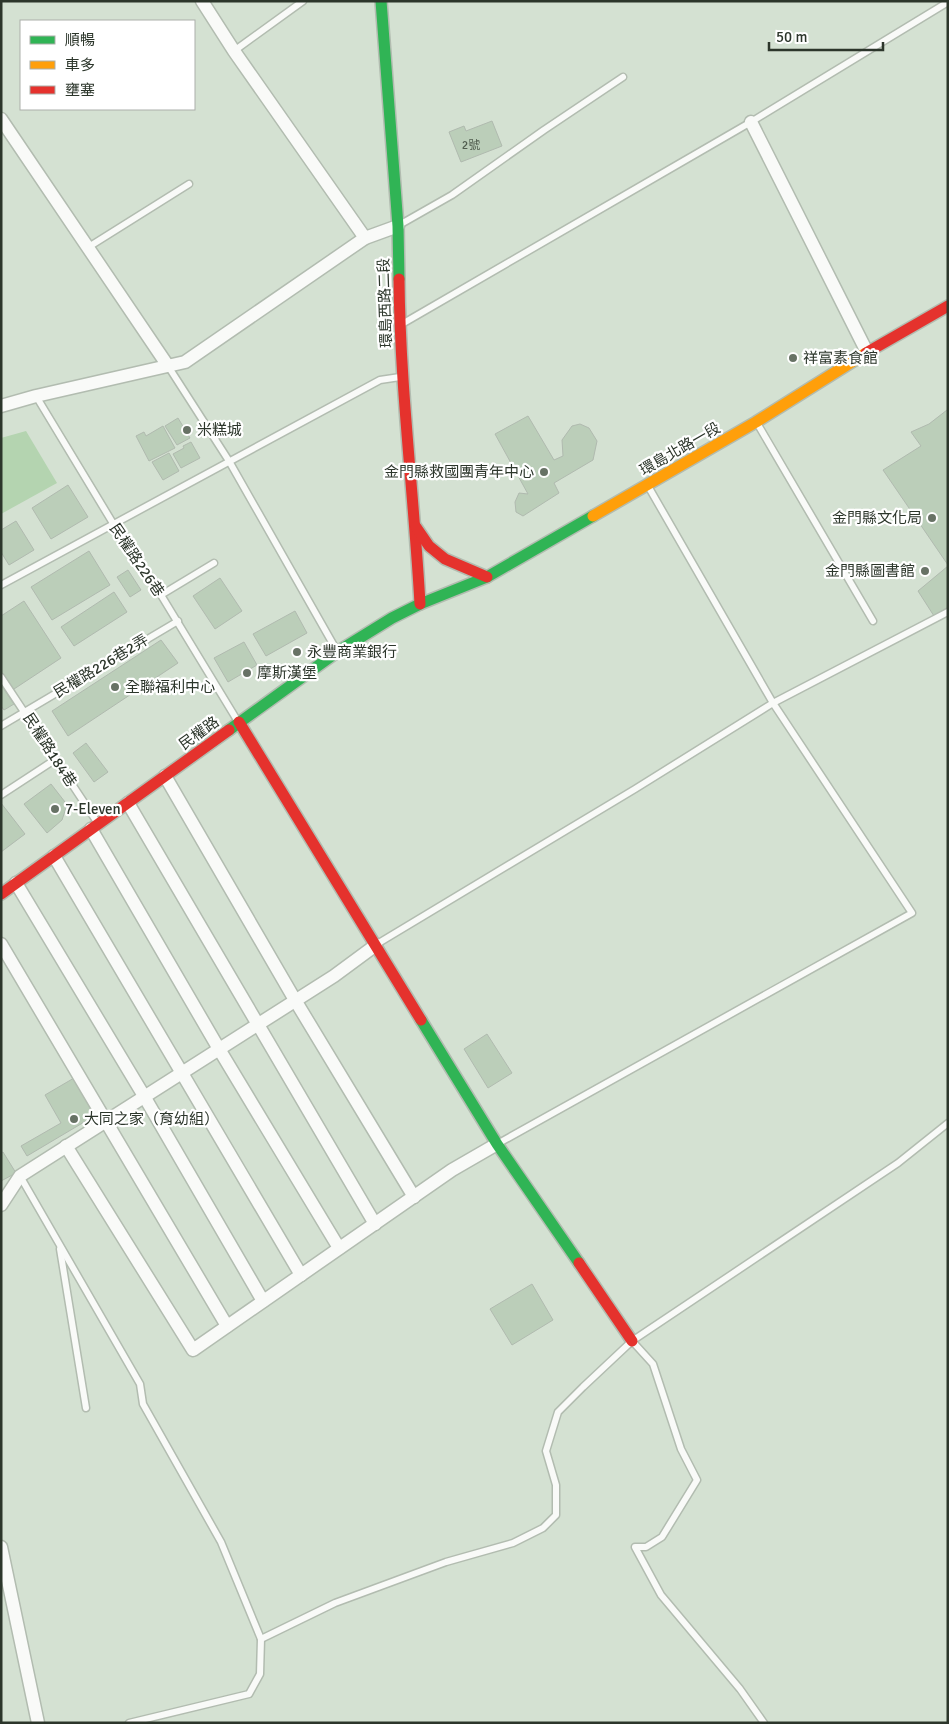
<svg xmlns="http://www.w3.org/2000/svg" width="949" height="1724" viewBox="0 0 949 1724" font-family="Signika,'Noto Sans TC',sans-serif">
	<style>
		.green { fill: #b4d4b0 }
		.building { fill: #bbceb9; stroke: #b0baaf }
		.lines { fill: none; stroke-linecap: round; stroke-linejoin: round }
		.lane-casing { stroke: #b2bcb0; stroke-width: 9 }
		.street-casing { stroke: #b2bcb0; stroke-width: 15 }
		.fast-casing { stroke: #b2bcb0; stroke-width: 14 }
		.slow-casing { stroke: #b2bcb0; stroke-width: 14 }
		.jam-casing { stroke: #b2bcb0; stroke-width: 14 }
		.lane { stroke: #f9faf8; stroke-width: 6 }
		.street { stroke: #f9faf8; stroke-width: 12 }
		.fast { stroke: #30b455; stroke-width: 11 }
		.slow { stroke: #ff9f0a; stroke-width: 11 }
		.jam { stroke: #e5322d; stroke-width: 11 }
		.poi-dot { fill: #677265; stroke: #fff; stroke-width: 2 }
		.labels { text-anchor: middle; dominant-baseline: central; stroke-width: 4.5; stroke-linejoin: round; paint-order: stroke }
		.number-label { font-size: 12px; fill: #505c4e }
		.street-label { font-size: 15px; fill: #2c362b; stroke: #fff }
		.poi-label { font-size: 15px; fill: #2c362b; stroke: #fff; text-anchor: start }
	</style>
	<rect width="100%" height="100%" fill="#d4e1d2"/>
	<polygon class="green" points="26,431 57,483 1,514 1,438"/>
	<g class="building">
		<polygon points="492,121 502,146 461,162 449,132 464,126 466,131"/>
		<polygon points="947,410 948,410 948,565 883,470 921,446 911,432 929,424"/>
		<polygon points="528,416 554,460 563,456 562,440 572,426 580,424 589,428 597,441 593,460 554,483 559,493 523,516 516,512 515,502 519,493 528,494 495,434"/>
		<polygon points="178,418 190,438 177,445 165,426"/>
		<polygon points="163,426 175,448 149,461 136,436 144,432 146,436"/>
		<polygon points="191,442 200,458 181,468 173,454 184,448 183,446"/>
		<polygon points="169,453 179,471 163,480 152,462"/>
		<polygon points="68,485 88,517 51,539 32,508"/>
		<polygon points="16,521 34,550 9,565 1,552 1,530"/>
		<polygon points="89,551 110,585 52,620 31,587"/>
		<polygon points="948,566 948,607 934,616 918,591"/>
		<polygon points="128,570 141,590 130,597 117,577"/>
		<polygon points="220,578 242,611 215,629 193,596"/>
		<polygon points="114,592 127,612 74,646 61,627"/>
		<polygon points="24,601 61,658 11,691 1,676 1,616"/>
		<polygon points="295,611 307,633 266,656 253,634"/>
		<polygon points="161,640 178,663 68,736 52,711"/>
		<polygon points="244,642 257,665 228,682 214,658"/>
		<polygon points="1,685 14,704 4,710 1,706"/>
		<polygon points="86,743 108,772 94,782 73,753"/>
		<polygon points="51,784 65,802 66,808 62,820 47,833 24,804"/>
		<polygon points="1,803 25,834 1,852"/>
		<polygon points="487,1034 512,1073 488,1088 464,1049"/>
		<polygon points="74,1078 96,1115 27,1156 21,1146 61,1123 45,1095"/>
		<polygon points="3,1152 16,1173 1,1181 1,1153"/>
		<polygon points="532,1284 553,1320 512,1345 490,1309"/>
	</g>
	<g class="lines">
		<g class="lane-casing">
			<g id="lane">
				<polyline points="234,51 303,1"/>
				<polyline points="401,224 452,195 544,130 623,77"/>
				<polyline points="87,248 189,184"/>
				<polyline points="402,324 751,122 948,2"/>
				<polyline points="168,366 229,461 337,651"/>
				<polyline points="36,396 114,525 161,595 237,720"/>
				<polyline points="757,423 873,621"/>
				<polyline points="1,585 380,380 400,377"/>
				<polyline points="161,595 214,563"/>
				<polyline points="1,677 97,822"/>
				<polyline points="1,726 178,621"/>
				<polyline points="1,795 56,759"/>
				<polyline points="377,944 635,789 773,703 948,612"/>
				<polyline points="499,1143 912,913 773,703 648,486"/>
				<polyline points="20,1176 140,1384 143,1404 221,1542 261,1639 260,1674 249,1694 129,1723"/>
				<polyline points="60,1249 86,1408"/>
				<polyline points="633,1342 653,1364 681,1449 697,1480 662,1537 646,1547 635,1547 661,1595 740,1689 764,1723"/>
				<polyline points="261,1639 335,1603 446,1562 513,1543 543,1528 556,1515 556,1485 546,1451 558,1412 583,1387 632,1341 898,1163 948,1123"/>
			</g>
		</g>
		<g class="street-casing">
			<g id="street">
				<polyline points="202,1 234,51 365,238"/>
				<polyline points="1,119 168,366"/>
				<polyline points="751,122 867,352"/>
				<polyline points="1,406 36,396 185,362 365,238 398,226"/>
				<polyline points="165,776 295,1000 414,1197"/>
				<polyline points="128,803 375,1224"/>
				<polyline points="91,829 219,1049 339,1248"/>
				<polyline points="54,856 301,1275"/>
				<polyline points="16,883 144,1096 263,1301"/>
				<polyline points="1,944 227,1326"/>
				<polyline points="66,1146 193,1350 452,1170 497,1144"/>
				<polyline points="1,1205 20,1176 334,976 376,945"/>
				<polyline points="1,1547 38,1723"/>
			</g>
		</g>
		<g class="fast-casing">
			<g id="fast">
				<polyline points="381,1 398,226 399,279"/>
				<polyline points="229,730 337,652 392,618 420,604 487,577 593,516"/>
				<polyline points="421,1020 497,1144 579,1263"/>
			</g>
		</g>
		<g class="slow-casing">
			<polyline id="slow" points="593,516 756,422 866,353"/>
		</g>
		<g class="jam-casing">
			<g id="jam">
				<path d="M399,279C400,388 414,496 420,604"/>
				<polyline points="866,353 948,306"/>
				<polyline points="416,527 429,546 445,559 487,577"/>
				<polyline points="239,722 421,1020"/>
				<polyline points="1,894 229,730"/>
				<polyline points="579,1263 632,1341"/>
			</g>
		</g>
		<use href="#lane" class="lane"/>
		<use href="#street" class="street"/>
		<use href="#fast" class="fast"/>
		<use href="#slow" class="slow"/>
		<use href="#jam" class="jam"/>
	</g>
	<g class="poi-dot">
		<circle cx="793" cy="358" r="5"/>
		<circle cx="187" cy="430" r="5"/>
		<circle cx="544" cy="472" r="5"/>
		<circle cx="932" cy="518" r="5"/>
		<circle cx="925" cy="571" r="5"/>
		<circle cx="297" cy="652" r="5"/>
		<circle cx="247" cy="673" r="5"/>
		<circle cx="115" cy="687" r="5"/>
		<circle cx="55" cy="809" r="5"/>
		<circle cx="74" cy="1119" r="5"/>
	</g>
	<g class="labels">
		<g class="number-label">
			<text x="471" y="145">2號</text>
		</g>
		<g class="street-label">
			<text transform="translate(385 303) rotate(-92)">環島西路二段</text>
			<text transform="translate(680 449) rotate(-30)">環島北路一段</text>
			<text transform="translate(137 560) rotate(56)">民權路226巷</text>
			<text transform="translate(101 666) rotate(-31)">民權路226巷2弄</text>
			<text transform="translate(199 733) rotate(-36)">民權路</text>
			<text transform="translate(50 750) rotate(57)">民權路184巷</text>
		</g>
		<g class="poi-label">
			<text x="803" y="358">祥富素食館</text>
			<text x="197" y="430">米糕城</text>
			<text x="534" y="472" text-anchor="end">金門縣救國團青年中心</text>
			<text x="922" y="518" text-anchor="end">金門縣文化局</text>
			<text x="915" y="571" text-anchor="end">金門縣圖書館</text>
			<text x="307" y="652">永豐商業銀行</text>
			<text x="257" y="673">摩斯漢堡</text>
			<text x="125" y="687">全聯福利中心</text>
			<text x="65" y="809">7-Eleven</text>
			<text x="84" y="1119">大同之家（育幼組）</text>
		</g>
	</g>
	<rect width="949" height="1724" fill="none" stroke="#2c362b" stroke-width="5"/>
	<rect x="20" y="20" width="175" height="90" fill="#ffffff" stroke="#abafaa"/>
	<rect x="30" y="36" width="25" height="8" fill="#30b455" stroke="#abafaa"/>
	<text x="65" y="45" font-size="15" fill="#2c362b">順暢</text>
	<rect x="30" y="61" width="25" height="8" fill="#ff9f0a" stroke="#abafaa"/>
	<text x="65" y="70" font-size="15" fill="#2c362b">車多</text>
	<rect x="30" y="86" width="25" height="8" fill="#e5322d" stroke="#abafaa"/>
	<text x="65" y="95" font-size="15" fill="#2c362b">壅塞</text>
	<path d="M769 42v8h114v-8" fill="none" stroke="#2c362b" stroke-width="2.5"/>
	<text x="776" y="42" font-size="15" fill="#2c362b" stroke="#ffffff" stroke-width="4" paint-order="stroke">50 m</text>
</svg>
